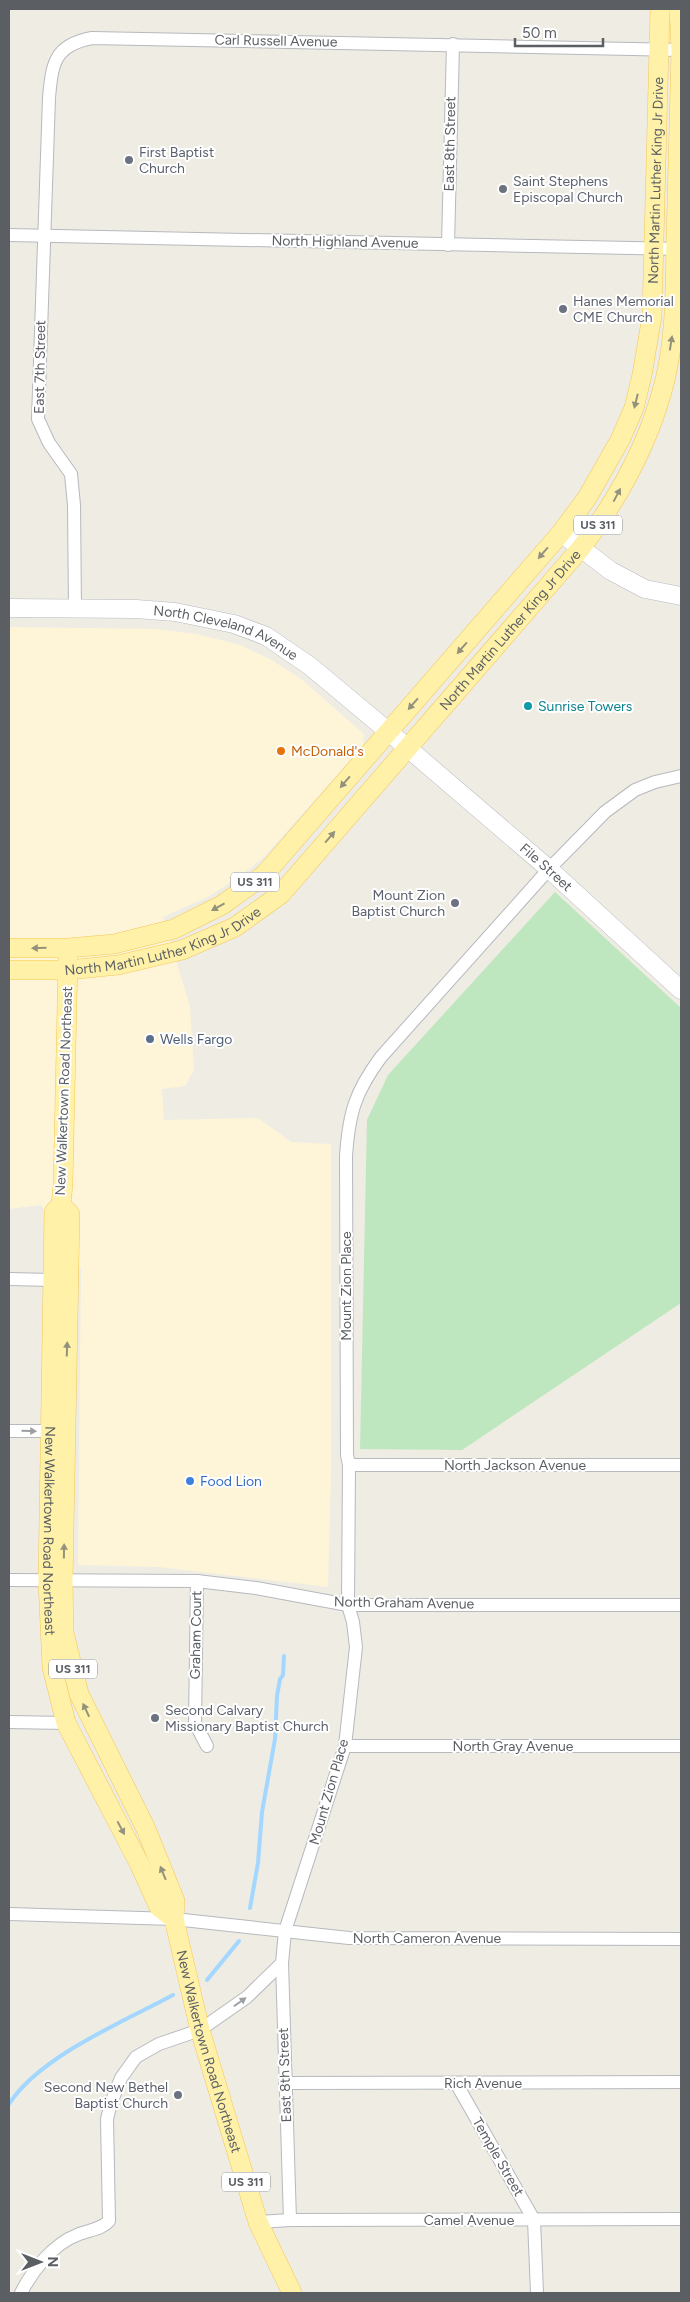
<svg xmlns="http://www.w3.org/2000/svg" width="690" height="2302" viewBox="0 0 690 2302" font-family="Figtree,sans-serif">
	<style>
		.commercial { fill: #fef5d9 }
		.green { fill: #bfe7bf }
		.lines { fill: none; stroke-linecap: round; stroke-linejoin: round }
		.stream { stroke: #a3d7ff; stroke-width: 4 }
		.street-casing { stroke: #b6b9be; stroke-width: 14 }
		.secondary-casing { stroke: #b7bac0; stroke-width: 19 }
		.primary-casing { stroke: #f4c757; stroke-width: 20 }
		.street { stroke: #fff; stroke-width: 12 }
		.secondary { stroke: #fff; stroke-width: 18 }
		.primary { stroke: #fff1a8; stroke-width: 19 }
		.oneway { fill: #94927c }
		.oneway2 { fill: #9d9fa2 }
		.worship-dot { fill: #6b7280; stroke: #fff; stroke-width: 2 }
		.culture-dot { fill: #0f9aa8; stroke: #fff; stroke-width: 2 }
		.food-dot { fill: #e8710a; stroke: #fff; stroke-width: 2 }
		.service-dot { fill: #5c6f8a; stroke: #fff; stroke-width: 2 }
		.shop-dot { fill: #3f7fe0; stroke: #fff; stroke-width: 2 }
		.labels { text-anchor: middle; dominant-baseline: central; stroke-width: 4; stroke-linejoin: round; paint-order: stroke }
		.shield { fill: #fff; stroke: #8c8f92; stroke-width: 1 }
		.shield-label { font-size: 12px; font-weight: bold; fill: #5b5f64 }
		.street-label { font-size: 14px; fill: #5b5f64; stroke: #fff }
		.worship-label { font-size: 14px; fill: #5b616d; stroke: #fff; text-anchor: start }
		.culture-label { font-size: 14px; fill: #0d838f; stroke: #fff; text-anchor: start }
		.food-label { font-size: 14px; fill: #c56008; stroke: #fff; text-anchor: start }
		.service-label { font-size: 14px; fill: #4e5e75; stroke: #fff; text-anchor: start }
		.shop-label { font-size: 14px; fill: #366cbe; stroke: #fff; text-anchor: start }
	</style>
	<rect width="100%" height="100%" fill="#eeece3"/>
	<polygon class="commercial" points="9,627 155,629 197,634 240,645 270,659 301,679 364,734 363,746 264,857 243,874 208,897 163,917 190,1007 194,1070 185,1086 162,1089 164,1120 258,1118 291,1142 331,1144 331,1473 328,1587 159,1567 78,1565 81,1268 41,1205 9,1209"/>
	<polygon class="green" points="555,892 681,1008 681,1303 462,1450 360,1449 367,1120 388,1075"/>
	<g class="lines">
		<g class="stream">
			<polyline points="250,1908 258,1863 262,1812 275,1739 277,1696 280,1679 283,1675 284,1656"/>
			<polyline points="207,1980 239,1941"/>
			<path d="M9,2104C40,2056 123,2022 173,1995"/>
		</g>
		<g class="street-casing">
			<g id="street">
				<polyline points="9,235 681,249"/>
				<polyline points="448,245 453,44"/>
				<path d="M75,609L74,505L71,474L49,443L38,419L49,98C52,64 54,45 92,38L681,50"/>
				<polyline points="9,1279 53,1280"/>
				<polyline points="9,1431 50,1431"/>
				<polyline points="349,1465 681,1465"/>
				<polyline points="9,1580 197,1581 256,1588 348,1605 681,1605"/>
				<polyline points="197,1581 195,1723 207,1746"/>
				<polyline points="9,1722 66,1723"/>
				<polyline points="345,1746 681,1746"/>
				<polyline points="9,1914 174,1919 349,1938 681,1939"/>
				<polyline points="285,2083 681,2082"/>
				<polyline points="456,2083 534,2220 537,2293"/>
				<path d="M290,2220L282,1963L285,1931L345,1746L356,1647L353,1622L348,1605L349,1465L347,1455L346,1156C349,1113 355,1092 381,1057L549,869L605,812L635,790L655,782L681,776"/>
				<polyline points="258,2222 290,2220 681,2219"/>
				<path d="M21,2293C32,2271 53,2244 77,2235C88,2230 101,2230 109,2221L107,2119L111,2103L121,2078L136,2057L159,2044L200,2030L247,1997L282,1963"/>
			</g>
		</g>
		<g class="secondary-casing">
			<g id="secondary">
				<polyline points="561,533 611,571 645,589 681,596"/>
				<path id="s1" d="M9,608L136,609L175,612L234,624L266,636L310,666L389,732L549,869L681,990"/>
			</g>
		</g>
		<g class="primary-casing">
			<g id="primary">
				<path id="s2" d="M9,948H68L114,944L174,929L222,905L264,875L561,533L587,498L620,440L634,408L642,375L652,316L660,9"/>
				<path id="s3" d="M68,959L63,1184L61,1205L54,1212L48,1581L52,1667L66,1723L139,1863L159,1907L174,1919"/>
				<path id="s4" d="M9,970H68L118,965L182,950L235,927L281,894L581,548C619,498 650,441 665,380C676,334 675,286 676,240C678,177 679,113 681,50L679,9"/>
				<path id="s5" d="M61,1205L70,1214L63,1581L64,1633L79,1694L146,1829L175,1901L174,1919L200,2030L258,2222L292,2293"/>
			</g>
		</g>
		<use href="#street" class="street"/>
		<use href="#secondary" class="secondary"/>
		<use href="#primary" class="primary"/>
	</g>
	<defs><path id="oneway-solid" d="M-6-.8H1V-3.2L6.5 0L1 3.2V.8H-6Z" transform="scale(1.25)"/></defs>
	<g class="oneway">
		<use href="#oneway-solid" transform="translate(671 343) rotate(-81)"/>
		<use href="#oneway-solid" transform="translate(636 401) rotate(104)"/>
		<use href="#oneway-solid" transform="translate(617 495) rotate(-62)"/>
		<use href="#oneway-solid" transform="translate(543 553) rotate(131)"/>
		<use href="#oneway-solid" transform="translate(462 648) rotate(131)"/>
		<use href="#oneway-solid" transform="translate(413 704) rotate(131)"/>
		<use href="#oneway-solid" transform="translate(345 782) rotate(131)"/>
		<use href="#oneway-solid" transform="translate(330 837) rotate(-49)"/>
		<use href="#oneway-solid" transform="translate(218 907) rotate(151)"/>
		<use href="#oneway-solid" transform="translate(39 948) rotate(179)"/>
		<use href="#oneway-solid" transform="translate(67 1349) rotate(-88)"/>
		<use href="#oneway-solid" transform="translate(64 1551) rotate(-89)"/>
		<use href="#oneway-solid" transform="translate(86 1710) rotate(-115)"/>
		<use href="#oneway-solid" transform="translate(121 1828) rotate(62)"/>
		<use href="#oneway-solid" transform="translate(163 1873) rotate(-112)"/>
	</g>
	<g class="oneway2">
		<use href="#oneway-solid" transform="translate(29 1431) rotate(1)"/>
		<use href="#oneway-solid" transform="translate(240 2002) rotate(-35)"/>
	</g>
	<g class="worship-dot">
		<circle cx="129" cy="160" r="5"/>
		<circle cx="503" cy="189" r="5"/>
		<circle cx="563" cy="309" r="5"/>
		<circle cx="455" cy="903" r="5"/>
		<circle cx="155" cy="1718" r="5"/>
		<circle cx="178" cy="2095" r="5"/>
	</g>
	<circle class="culture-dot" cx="528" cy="706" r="5"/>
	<circle class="food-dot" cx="281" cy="751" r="5"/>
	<circle class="service-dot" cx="150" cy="1039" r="5"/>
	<circle class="shop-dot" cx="190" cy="1481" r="5"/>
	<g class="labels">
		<g class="shield">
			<rect x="574" y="515.5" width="48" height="19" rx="4"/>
			<rect x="231" y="872.5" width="48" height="19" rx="4"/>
			<rect x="49" y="1659.5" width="48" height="19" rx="4"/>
			<rect x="222" y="2172.5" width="48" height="19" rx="4"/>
		</g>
		<g class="shield-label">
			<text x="598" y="525">US 311</text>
			<text x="255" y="882">US 311</text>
			<text x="73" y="1669">US 311</text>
			<text x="246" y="2182">US 311</text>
		</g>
		<g class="street-label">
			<text transform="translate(276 41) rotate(1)">Carl Russell Avenue</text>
			<text transform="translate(450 144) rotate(-89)">East 8th Street</text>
			<text stroke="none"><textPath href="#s2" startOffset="1100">North Martin Luther King Jr Drive</textPath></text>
			<text transform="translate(345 242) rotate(1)">North Highland Avenue</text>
			<text transform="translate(40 367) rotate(-89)">East 7th Street</text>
			<text stroke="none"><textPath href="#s4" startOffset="639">North Martin Luther King Jr Drive</textPath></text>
			<text stroke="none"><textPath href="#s1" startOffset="221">North Cleveland Avenue</textPath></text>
			<text stroke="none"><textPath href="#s1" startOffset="624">File Street</textPath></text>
			<text stroke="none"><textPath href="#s4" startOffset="159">North Martin Luther King Jr Drive</textPath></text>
			<text transform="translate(64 1091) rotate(-88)">New Walkertown Road Northeast</text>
			<text transform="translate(346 1286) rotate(-90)">Mount Zion Place</text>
			<text x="515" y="1465">North Jackson Avenue</text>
			<text stroke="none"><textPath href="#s3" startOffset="575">New Walkertown Road Northeast</textPath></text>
			<text transform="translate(404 1603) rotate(1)">North Graham Avenue</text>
			<text transform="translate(196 1635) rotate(-89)">Graham Court</text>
			<text x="513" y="1746">North Gray Avenue</text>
			<text transform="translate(329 1792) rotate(-74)">Mount Zion Place</text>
			<text x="427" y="1938">North Cameron Avenue</text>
			<text stroke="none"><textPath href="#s5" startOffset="878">New Walkertown Road Northeast</textPath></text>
			<text transform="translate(285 2075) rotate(-92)">East 8th Street</text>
			<text x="483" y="2083">Rich Avenue</text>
			<text transform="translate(498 2157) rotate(60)">Temple Street</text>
			<text x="469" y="2220">Camel Avenue</text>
		</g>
		<g class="worship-label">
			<text x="139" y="152">First Baptist<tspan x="139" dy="16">Church</tspan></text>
			<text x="513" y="181">Saint Stephens<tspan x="513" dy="16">Episcopal Church</tspan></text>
			<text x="573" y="301">Hanes Memorial<tspan x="573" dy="16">CME Church</tspan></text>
			<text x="445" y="895" text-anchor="end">Mount Zion<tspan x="445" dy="16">Baptist Church</tspan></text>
			<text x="165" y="1710">Second Calvary<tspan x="165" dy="16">Missionary Baptist Church</tspan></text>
			<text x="168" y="2087" text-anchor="end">Second New Bethel<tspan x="168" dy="16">Baptist Church</tspan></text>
		</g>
		<g class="culture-label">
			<text x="538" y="706">Sunrise Towers</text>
		</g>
		<g class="food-label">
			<text x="291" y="751">McDonald's</text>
		</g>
		<g class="service-label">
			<text x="160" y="1039">Wells Fargo</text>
		</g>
		<g class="shop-label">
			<text x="200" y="1481">Food Lion</text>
		</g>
	</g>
	<rect width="690" height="2302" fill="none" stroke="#5b5f64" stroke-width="20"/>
	<g transform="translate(40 2262) rotate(90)" stroke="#ffffff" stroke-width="4" paint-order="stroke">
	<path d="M0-4L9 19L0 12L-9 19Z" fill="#5b5f64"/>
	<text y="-8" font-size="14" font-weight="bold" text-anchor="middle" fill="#5b5f64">N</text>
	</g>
	<path d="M515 38v8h88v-8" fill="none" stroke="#5b5f64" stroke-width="2.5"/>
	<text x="522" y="38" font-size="15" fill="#5b5f64" stroke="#ffffff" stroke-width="4" paint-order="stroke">50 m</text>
</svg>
